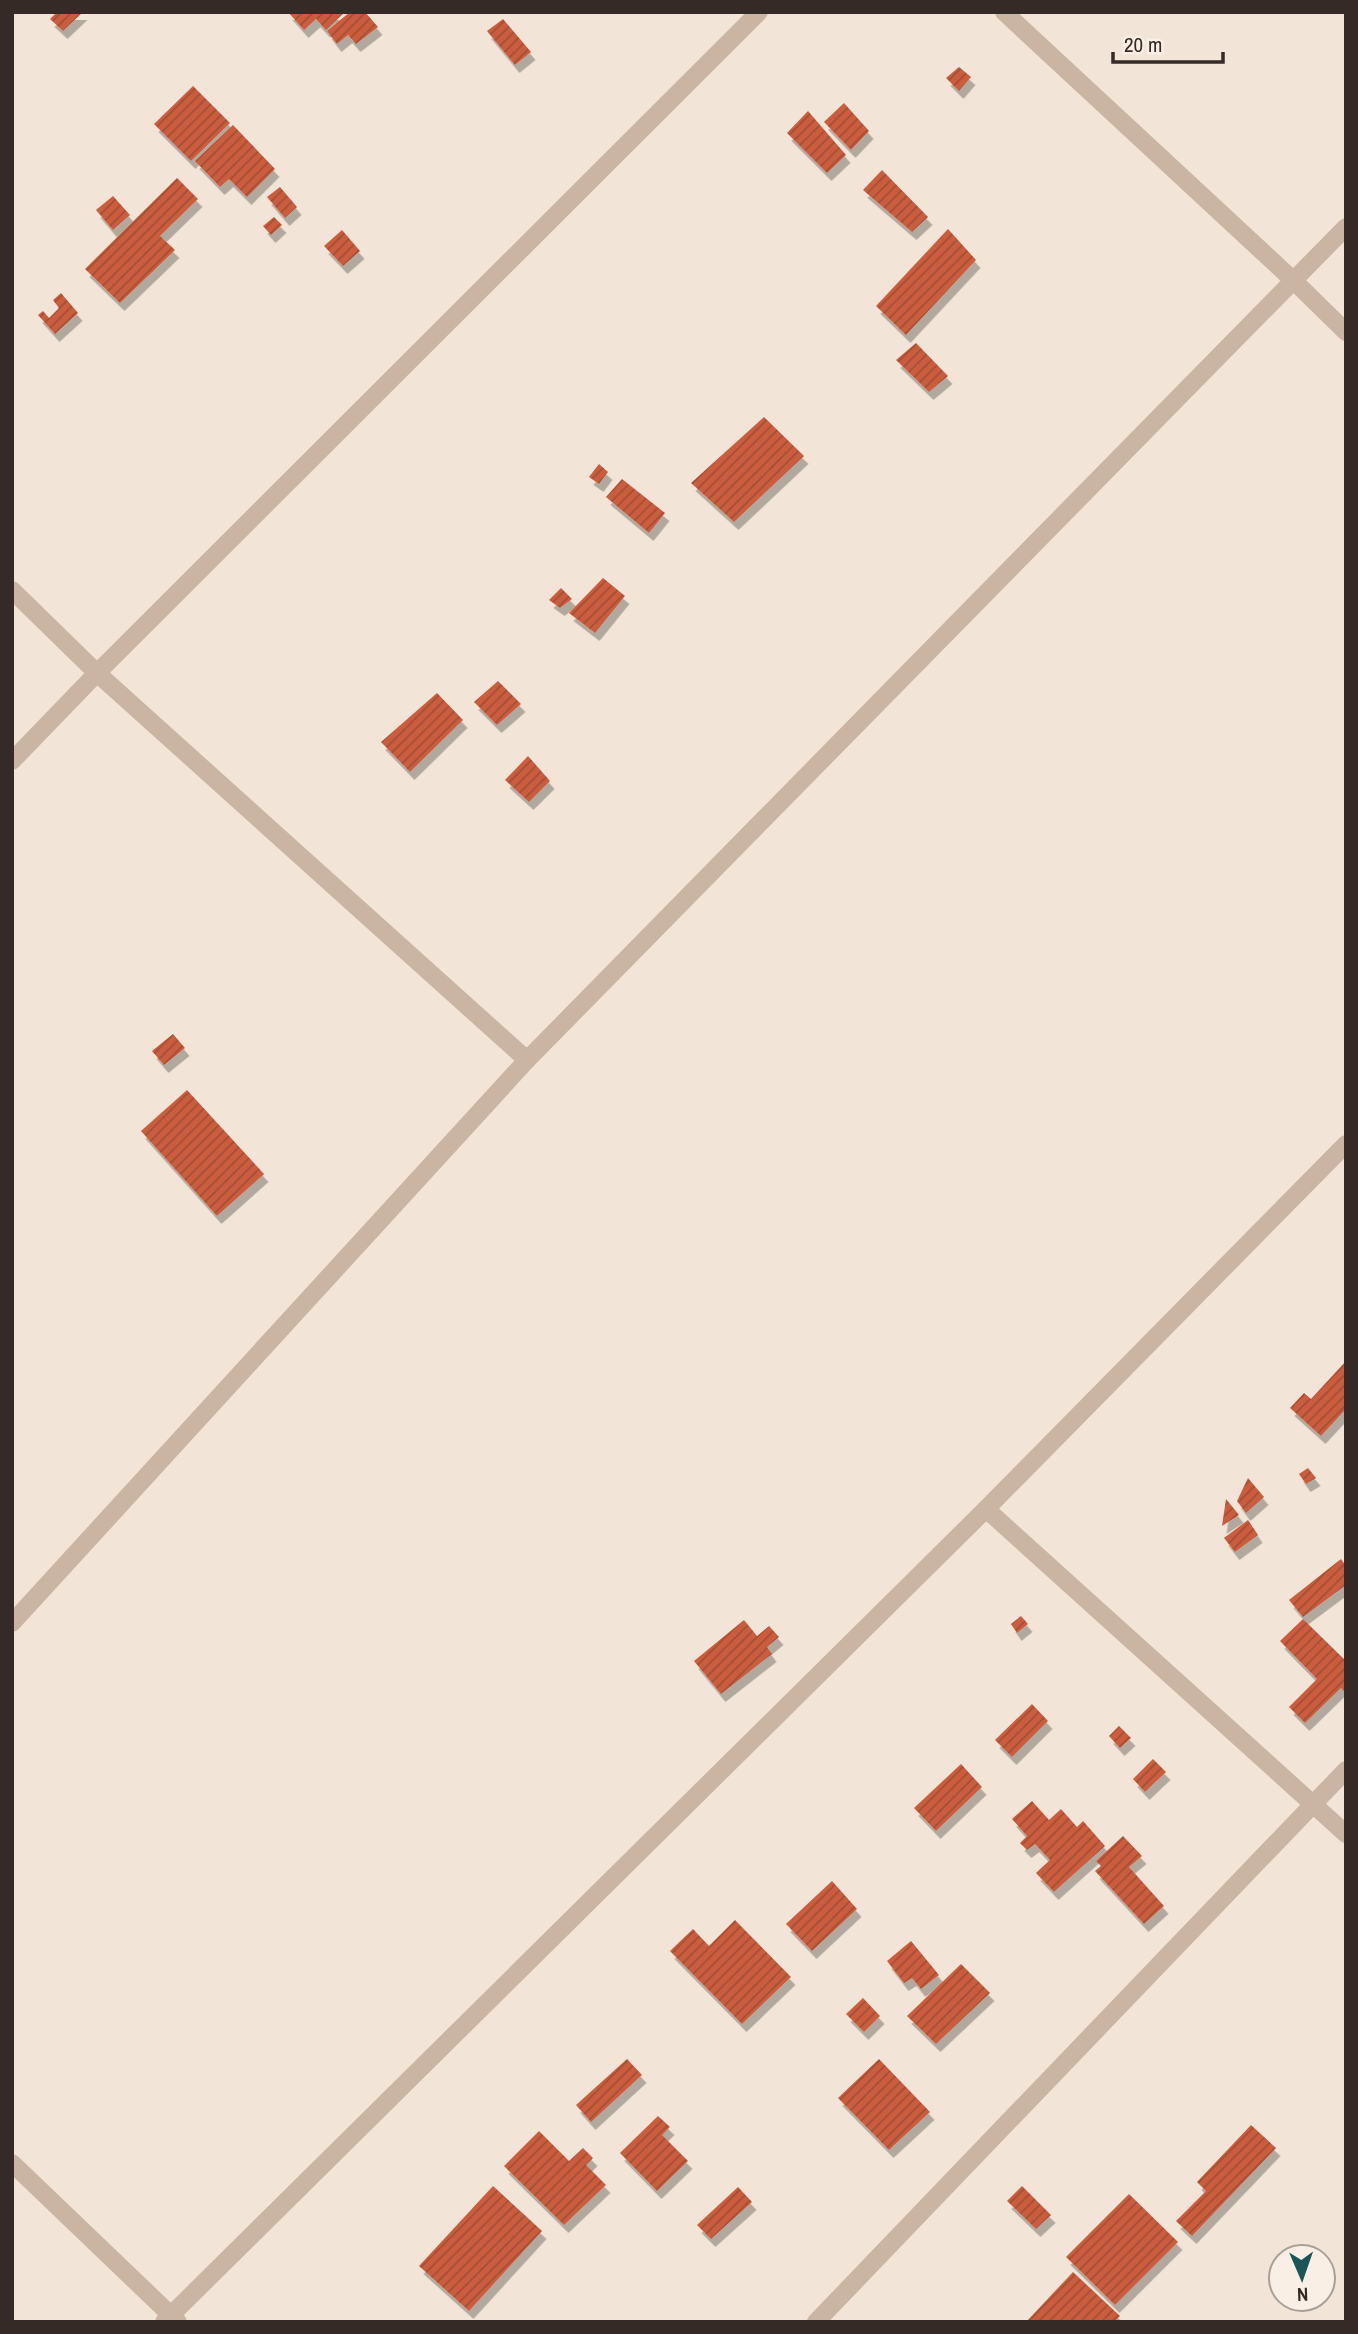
<svg xmlns="http://www.w3.org/2000/svg" width="1358" height="2334" viewBox="0 0 1358 2334" font-family="'Archivo Narrow',sans-serif">
	<style>
		.building { fill: url(#building-hatch); filter: url(#shadow) }
		.lines { fill: none; stroke-linecap: round; stroke-linejoin: round }
		.minor { stroke: #cab5a4; stroke-width: 18 }
	</style>
	<defs>
		<pattern id="building-hatch" width="6" height="6" patternUnits="userSpaceOnUse" patternTransform="scale(1.75)"><rect width="6" height="6" fill="#ca5d3e"/><path d="M-1 1l2-2M0 6l6-6M5 7l2-2" fill="none" stroke="#a54d34"/></pattern>
		<filter id="shadow"><feDropShadow dx="4.5" dy="8" stdDeviation="0" flood-color="#0004"/></filter>
	</defs>
	<rect width="100%" height="100%" fill="#f2e5d8"/>
	<g class="building">
		<polygon points="57,12 83,12 63,31 50,19"/>
		<polygon points="288,12 345,12 326,30 316,19 304,30"/>
		<polygon points="350,12 365,12 378,27 356,44 348,35 337,44 327,31"/>
		<polygon points="503,19 531,52 515,65 487,31"/>
		<polygon points="959,67 971,77 959,91 946,78"/>
		<polygon points="193,86 230,123 191,161 154,124"/>
		<polygon points="844,103 869,131 851,150 824,122"/>
		<polygon points="808,111 846,155 827,173 787,133"/>
		<polygon points="233,125 275,169 247,197 229,179 220,187 195,161"/>
		<polygon points="882,170 928,217 912,232 863,190"/>
		<polygon points="177,178 198,199 160,236 175,250 120,303 85,269"/>
		<polygon points="280,187 297,207 285,218 267,197"/>
		<polygon points="113,196 130,215 113,230 96,210"/>
		<polygon points="274,217 282,225 271,235 263,226"/>
		<polygon points="948,229 976,260 906,335 876,306"/>
		<polygon points="342,230 360,251 343,266 324,246"/>
		<polygon points="61,293 78,313 55,334 38,315 43,311 49,318 59,308 53,300"/>
		<polygon points="916,343 948,376 929,392 896,360"/>
		<polygon points="764,417 804,456 734,522 691,483"/>
		<polygon points="599,464 608,472 599,484 589,477"/>
		<polygon points="622,479 665,513 649,533 606,497"/>
		<polygon points="603,578 625,596 595,633 569,613"/>
		<polygon points="561,588 572,599 560,608 549,600"/>
		<polygon points="498,681 521,704 497,725 474,702"/>
		<polygon points="437,693 463,720 410,772 381,742"/>
		<polygon points="528,756 550,781 529,802 505,780"/>
		<polygon points="173,1034 185,1048 164,1065 152,1051"/>
		<polygon points="187,1090 264,1174 217,1216 141,1131"/>
		<polygon points="1346,1361 1346,1409 1321,1436 1290,1408 1304,1393 1311,1399"/>
		<polygon points="1308,1468 1316,1478 1306,1484 1299,1474"/>
		<polygon points="1248,1478 1264,1497 1246,1513 1237,1501"/>
		<polygon points="1226,1499 1239,1515 1222,1526"/>
		<polygon points="1248,1520 1258,1535 1235,1552 1224,1538"/>
		<polygon points="1341,1559 1346,1566 1346,1585 1303,1617 1289,1600"/>
		<polygon points="1021,1616 1028,1624 1017,1633 1011,1624"/>
		<polygon points="1303,1619 1346,1661 1346,1693 1341,1688 1305,1723 1289,1707 1317,1679 1280,1641"/>
		<polygon points="744,1620 757,1636 769,1626 779,1637 767,1647 772,1654 721,1694 694,1661"/>
		<polygon points="1032,1704 1048,1721 1012,1757 995,1740"/>
		<polygon points="1119,1726 1131,1738 1120,1748 1109,1736"/>
		<polygon points="1153,1759 1166,1772 1145,1792 1133,1779"/>
		<polygon points="961,1764 982,1787 936,1831 914,1808"/>
		<polygon points="1032,1801 1049,1820 1061,1809 1077,1827 1083,1821 1105,1846 1054,1892 1036,1873 1050,1860 1035,1844 1027,1850 1020,1843 1027,1836 1012,1819"/>
		<polygon points="1123,1836 1142,1856 1129,1867 1164,1906 1144,1924 1095,1871 1101,1866 1096,1861"/>
		<polygon points="832,1881 857,1909 812,1951 786,1924"/>
		<polygon points="735,1920 791,1977 742,2024 670,1951 693,1929 709,1946"/>
		<polygon points="911,1941 939,1975 921,1989 912,1978 904,1983 887,1961"/>
		<polygon points="961,1964 990,1993 936,2044 907,2016"/>
		<polygon points="863,1998 880,2016 864,2032 846,2014"/>
		<polygon points="627,2059 642,2075 591,2122 576,2105"/>
		<polygon points="879,2059 930,2112 889,2150 838,2098"/>
		<polygon points="658,2116 670,2127 662,2135 688,2161 657,2191 620,2153"/>
		<polygon points="1251,2125 1276,2148 1192,2236 1176,2221 1206,2191 1197,2182"/>
		<polygon points="539,2131 569,2161 583,2148 593,2158 586,2165 606,2185 564,2225 504,2166"/>
		<polygon points="493,2186 542,2231 469,2311 419,2266"/>
		<polygon points="1022,2186 1051,2215 1036,2229 1007,2201"/>
		<polygon points="738,2187 752,2202 711,2239 697,2225"/>
		<polygon points="1129,2194 1178,2242 1115,2305 1066,2257"/>
		<polygon points="1073,2272 1120,2316 1114,2322 1026,2322"/>
	</g>
	<g class="lines">
		<g class="minor">
			<polyline points="1004,12 1294,281 1346,332"/>
			<polyline points="12,590 97,673 527,1060"/>
			<polyline points="12,761 97,673 759,12"/>
			<polyline points="986,1509 1346,1834"/>
			<polyline points="12,1623 527,1060 1346,227"/>
			<polyline points="12,2163 178,2322"/>
			<polyline points="164,2322 986,1509 1346,1144"/>
			<polyline points="816,2322 1346,1770"/>
		</g>
	</g>
	<rect width="1358" height="2334" fill="none" stroke="#352a26" stroke-width="28"/>
	<g transform="translate(1302 2278) rotate(178)"><circle r="33" fill="#faefe4" stroke="#aba098" stroke-width="2"/>
	<path d="M0-5L12 26L0 18L-12 26Z" fill="#1a5558"/>
	<text y="-10" font-size="19" font-weight="bold" text-anchor="middle" fill="#352a26">N</text>
	</g>
	<path d="M1113 52v10h110v-10" fill="none" stroke="#352a26" stroke-width="3.5"/>
	<text x="1124" y="52" font-size="21" fill="#352a26" stroke="#faefe4" stroke-width="5" paint-order="stroke">20 m</text>
</svg>
